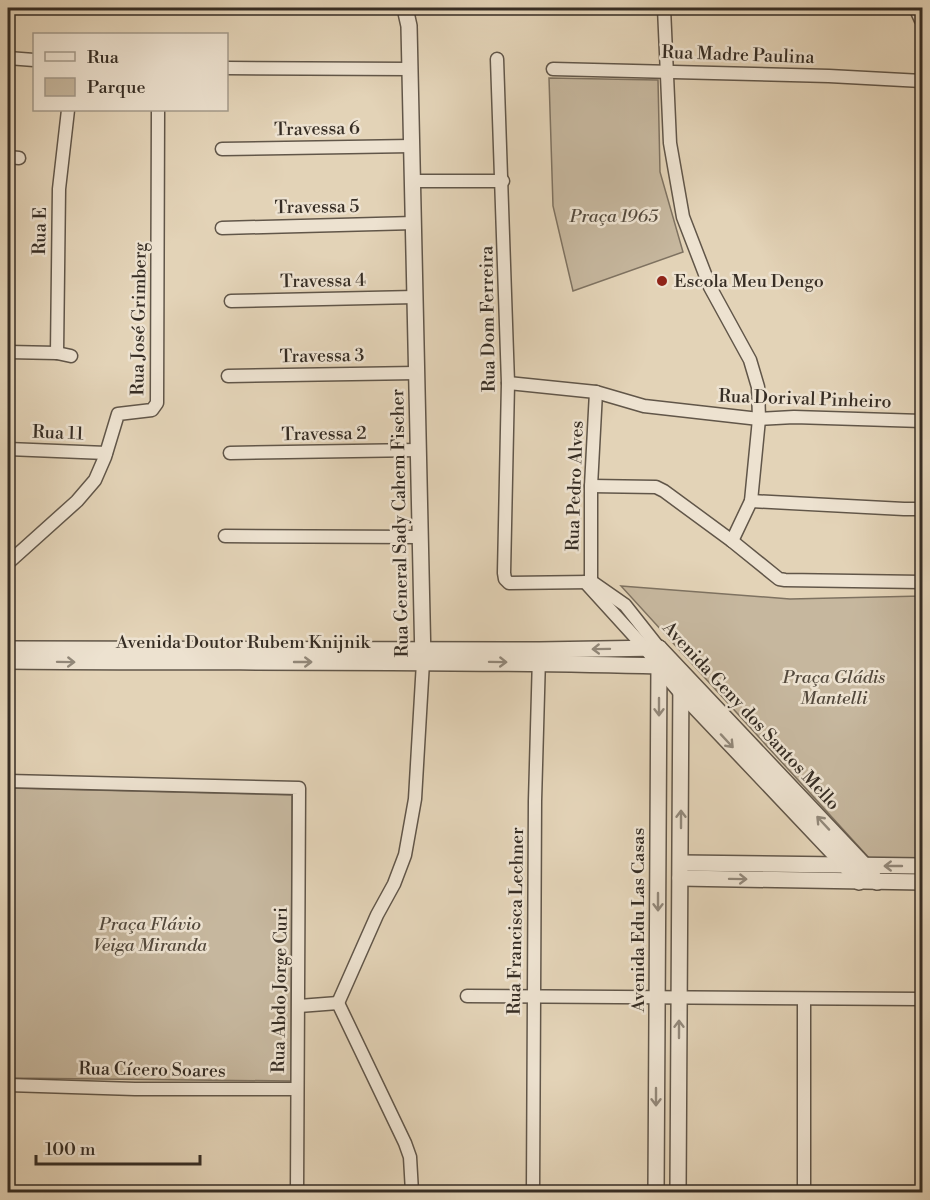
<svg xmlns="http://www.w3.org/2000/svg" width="930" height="1200" viewBox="0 0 930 1200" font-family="'Libre Bodoni',serif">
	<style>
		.green { fill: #c6b79e; stroke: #7e7261; stroke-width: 1.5 }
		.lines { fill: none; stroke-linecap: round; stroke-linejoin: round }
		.minor-casing { stroke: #615649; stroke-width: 15 }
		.tertiary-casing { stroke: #615649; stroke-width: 18 }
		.minor { stroke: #ede2d0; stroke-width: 12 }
		.tertiary { stroke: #ede2d0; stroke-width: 15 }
		.oneway { stroke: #92887a }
		.poi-dot { fill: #8f2418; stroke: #ede2d0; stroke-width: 2 }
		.labels { text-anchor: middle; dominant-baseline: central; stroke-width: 5; stroke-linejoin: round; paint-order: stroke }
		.street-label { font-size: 18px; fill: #362d24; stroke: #ede2d0 }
		.park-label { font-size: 18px; font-style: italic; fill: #53493c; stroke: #ede2d0 }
		.poi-label { font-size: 18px; fill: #362d24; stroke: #ede2d0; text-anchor: start }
	</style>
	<rect width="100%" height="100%" fill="#e3d3b7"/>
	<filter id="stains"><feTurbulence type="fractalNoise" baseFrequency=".00333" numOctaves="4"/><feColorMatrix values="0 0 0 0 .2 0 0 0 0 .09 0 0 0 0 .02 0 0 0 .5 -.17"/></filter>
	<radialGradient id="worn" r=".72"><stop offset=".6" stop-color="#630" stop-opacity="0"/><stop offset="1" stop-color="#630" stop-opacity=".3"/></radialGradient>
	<g class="green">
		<polygon points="549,78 658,80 660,172 683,252 573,291 553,206"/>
		<polygon points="621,586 790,599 922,596 922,860 871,860"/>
		<polygon points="8,788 292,795 291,1081 8,1078"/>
	</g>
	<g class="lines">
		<g class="minor-casing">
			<g id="minor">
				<polyline points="664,8 670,143 683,217 710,287 750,360 758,387 759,419 751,501 732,541"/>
				<polyline points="8,58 34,60"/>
				<polyline points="497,59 508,383 504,573 505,579 509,583 591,582"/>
				<polyline points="226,68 410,69"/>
				<polyline points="553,69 829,76 922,81"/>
				<polyline points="222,149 412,146"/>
				<polyline points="8,157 19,158"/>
				<polyline points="413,181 503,181"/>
				<polyline points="222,228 414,223"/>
				<polyline points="231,301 415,297"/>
				<polyline points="8,352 57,353 71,356"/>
				<polyline points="57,353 59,189 68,110"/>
				<polyline points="228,376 417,373"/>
				<polyline points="508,383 596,392 644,406 759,419 794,417 922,421"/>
				<polyline points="8,449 106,453"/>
				<polyline points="230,453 419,450"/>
				<polyline points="591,486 656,487 664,491 732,541 779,579 785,580 922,582"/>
				<polyline points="751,501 904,509 922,509"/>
				<polyline points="225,536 420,537"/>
				<polyline points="8,563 77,501 95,480 105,457 118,414 152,410 157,403 158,110"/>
				<polyline points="585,582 645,648 659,666"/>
				<polyline points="591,582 591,486 596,392"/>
				<polyline points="592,582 625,605 659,648"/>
				<polyline points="8,781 299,788 297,1192"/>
				<polyline points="467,996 922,999"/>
				<polyline points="338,1003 377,915 394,884 405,855 415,799 423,662"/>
				<polyline points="338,1003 405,1143 410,1157 412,1192"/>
				<polyline points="299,1006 338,1003"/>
				<polyline points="8,1085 135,1089 297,1089"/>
				<polyline points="533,1192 535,801 539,657"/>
				<polyline points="804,1192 804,999"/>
			</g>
		</g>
		<g class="tertiary-casing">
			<g id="tertiary">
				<polyline points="405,8 409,26 423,662"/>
				<polyline points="917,8 922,19"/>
				<polyline points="659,648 864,865 877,882"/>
				<polyline points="8,649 539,650 659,648"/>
				<path d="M8,661C225,663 442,660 659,666L682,693L845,865L859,882"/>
				<polyline points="681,863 922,866"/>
				<polyline points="680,878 922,882"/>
				<polyline points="656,1192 659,663"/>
				<polyline points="678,1192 681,672"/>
			</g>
		</g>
		<use href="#minor" class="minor"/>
		<use href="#tertiary" class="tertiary"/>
	</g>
	<defs><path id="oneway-shaft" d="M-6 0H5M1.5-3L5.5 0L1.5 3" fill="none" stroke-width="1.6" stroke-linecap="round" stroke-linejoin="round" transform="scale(1.5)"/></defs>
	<g class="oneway">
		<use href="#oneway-shaft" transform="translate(601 649) rotate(179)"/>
		<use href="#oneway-shaft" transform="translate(66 662) rotate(1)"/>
		<use href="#oneway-shaft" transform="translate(303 662)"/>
		<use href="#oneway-shaft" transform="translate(498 662) rotate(1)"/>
		<use href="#oneway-shaft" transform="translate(659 707) rotate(90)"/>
		<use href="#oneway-shaft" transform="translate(727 741) rotate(47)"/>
		<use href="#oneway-shaft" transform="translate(681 819) rotate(-90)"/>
		<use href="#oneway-shaft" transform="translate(823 823) rotate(-133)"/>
		<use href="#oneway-shaft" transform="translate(893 866) rotate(-180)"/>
		<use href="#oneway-shaft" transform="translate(738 879) rotate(1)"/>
		<use href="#oneway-shaft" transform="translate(658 902) rotate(90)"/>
		<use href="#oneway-shaft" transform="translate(679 1029) rotate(-90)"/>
		<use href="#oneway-shaft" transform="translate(656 1097) rotate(90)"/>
	</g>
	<circle class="poi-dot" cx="662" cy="281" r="6"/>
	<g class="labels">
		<g class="street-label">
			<text transform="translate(738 55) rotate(2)">Rua Madre Paulina</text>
			<text transform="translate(317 129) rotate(-1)">Travessa 6</text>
			<text transform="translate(317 207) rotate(-1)">Travessa 5</text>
			<text transform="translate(40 231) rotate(-89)">Rua E</text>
			<text transform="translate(323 281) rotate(-1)">Travessa 4</text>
			<text transform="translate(139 319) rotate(-89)">Rua José Grimberg</text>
			<text transform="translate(488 319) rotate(-91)">Rua Dom Ferreira</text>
			<text transform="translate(322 356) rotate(-1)">Travessa 3</text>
			<text transform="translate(805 399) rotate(2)">Rua Dorival Pinheiro</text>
			<text transform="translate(58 433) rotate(2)">Rua 11</text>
			<text transform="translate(324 434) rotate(-1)">Travessa 2</text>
			<text transform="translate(575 486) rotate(-88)">Rua Pedro Alves</text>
			<text transform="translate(400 523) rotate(-91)">Rua General Sady Cahem Fischer</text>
			<text x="243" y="642">Avenida Doutor Rubem Knijnik</text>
			<text transform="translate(751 716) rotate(47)">Avenida Geny dos Santos Mello</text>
			<text transform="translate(638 920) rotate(-90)">Avenida Edu Las Casas</text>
			<text transform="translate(516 921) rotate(-89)">Rua Francisca Lechner</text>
			<text transform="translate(280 990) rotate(-89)">Rua Abdo Jorge Curi</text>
			<text transform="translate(152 1070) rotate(1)">Rua Cícero Soares</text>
		</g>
		<g class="park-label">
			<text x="614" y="216">Praça 1965</text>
			<text x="834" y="677">Praça Gládis<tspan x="834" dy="21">Mantelli</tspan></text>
			<text x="150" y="924">Praça Flávio<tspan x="150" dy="21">Veiga Miranda</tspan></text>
		</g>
		<g class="poi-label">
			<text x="674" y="281">Escola Meu Dengo</text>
		</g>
	</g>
	<rect width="930" height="1200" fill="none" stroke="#e3d3b7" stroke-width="30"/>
	<rect x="9" y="9" width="912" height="1182" fill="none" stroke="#362d24" stroke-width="3"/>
	<rect x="15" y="15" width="900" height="1170" fill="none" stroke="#362d24" stroke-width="1.5"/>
	<rect x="33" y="33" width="195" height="78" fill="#ede2d0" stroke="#a49a8b" stroke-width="1.5"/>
	<rect x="45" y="52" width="30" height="9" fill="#ede2d0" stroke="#a49a8b" stroke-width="1.5"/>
	<text x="87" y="63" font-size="18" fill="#362d24">Rua</text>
	<rect x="45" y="78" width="30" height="18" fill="#c6b79e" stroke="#a49a8b" stroke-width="1.5"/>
	<text x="87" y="93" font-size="18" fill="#362d24">Parque</text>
	<path d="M36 1155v9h164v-9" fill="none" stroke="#362d24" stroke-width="3"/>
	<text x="45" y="1155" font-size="18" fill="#362d24" stroke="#ede2d0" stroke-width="4.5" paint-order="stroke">100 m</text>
	<rect width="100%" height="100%" filter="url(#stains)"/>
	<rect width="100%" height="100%" fill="url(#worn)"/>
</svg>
